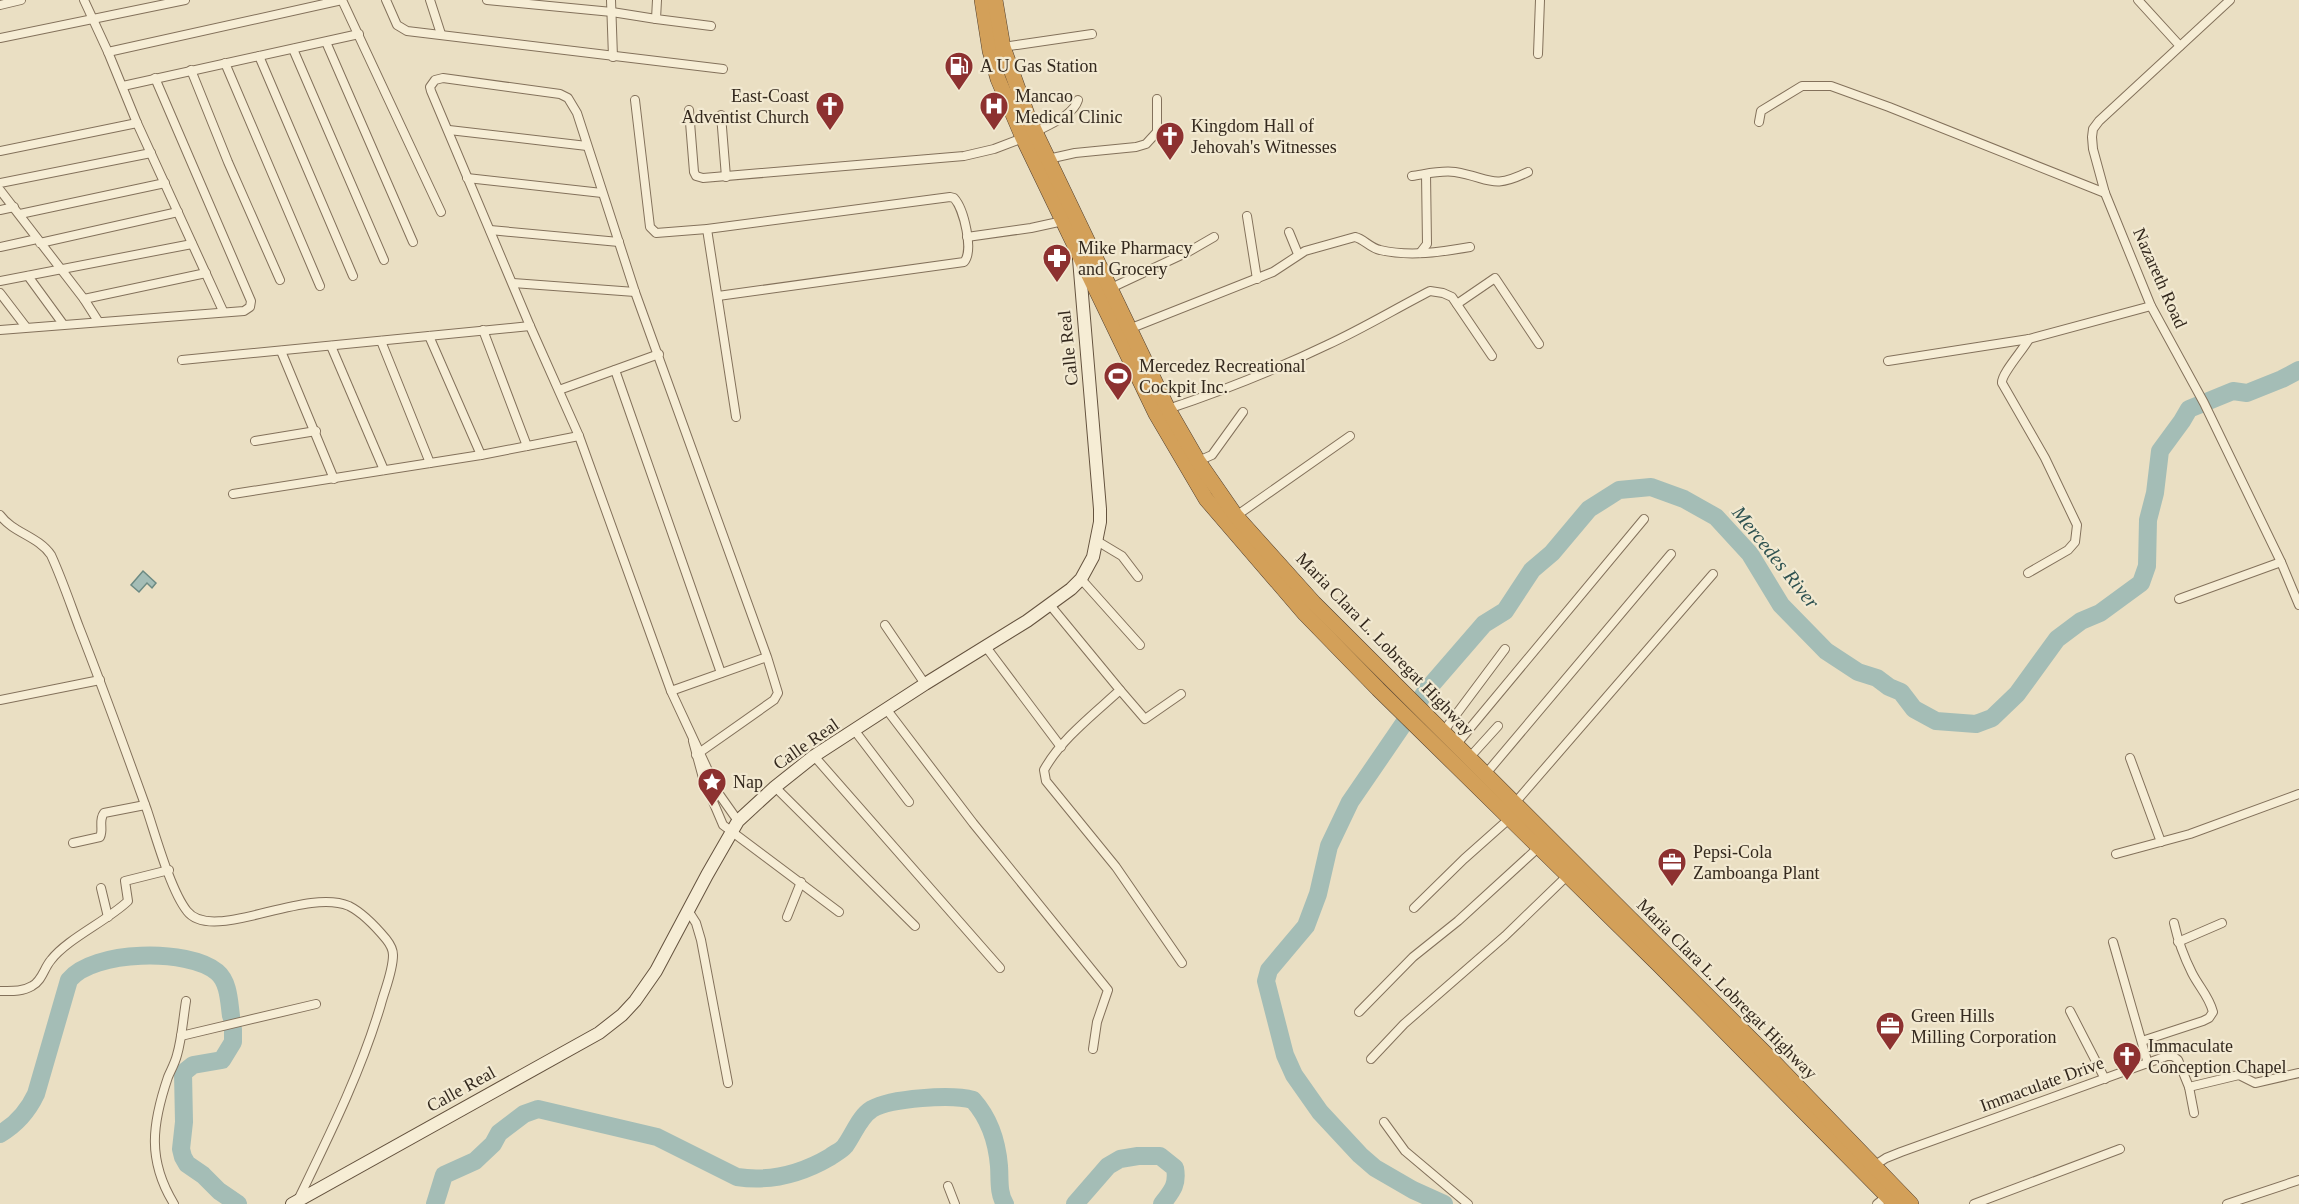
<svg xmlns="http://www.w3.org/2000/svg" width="2299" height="1204" viewBox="0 0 2299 1204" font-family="Georgia,serif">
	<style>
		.water { fill: #a4bdb6; stroke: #6c8a83; stroke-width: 1.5 }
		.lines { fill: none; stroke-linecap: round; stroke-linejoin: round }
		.river { stroke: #a4bdb6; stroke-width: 18 }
		.street-casing { stroke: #83715b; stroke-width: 10 }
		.secondary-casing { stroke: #64523e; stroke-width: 14 }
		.highway-casing { stroke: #513f2f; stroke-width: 16 }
		.street { stroke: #f6edd5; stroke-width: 8 }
		.secondary { stroke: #f6edd5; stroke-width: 12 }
		.highway { stroke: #d3a059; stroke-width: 15 }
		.labels { text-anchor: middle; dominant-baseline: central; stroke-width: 4.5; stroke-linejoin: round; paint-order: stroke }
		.poi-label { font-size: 18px; fill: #34291e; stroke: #f2e9d1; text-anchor: start }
		.street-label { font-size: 18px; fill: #34291e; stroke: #f2e9d1 }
		.water-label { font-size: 20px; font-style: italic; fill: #2e5251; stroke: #f2e9d1 }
	</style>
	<rect width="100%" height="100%" fill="#eadfc3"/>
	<polygon class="water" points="143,571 156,583 152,588 147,583 139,592 131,585"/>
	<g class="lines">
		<g class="river">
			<polyline points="233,1029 233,1042 222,1060 193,1065 183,1073 184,1122 181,1149 183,1157 187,1164 203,1175 219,1191 238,1204"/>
			<path d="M0,1134C17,1124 28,1111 36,1094L69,980C93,950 188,948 217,972C229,982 229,1002 231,1016"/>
			<path d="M435,1204L444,1175L475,1161L493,1144L499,1133L524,1114L538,1109L657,1137L737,1177C770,1182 801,1174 830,1157C835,1153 841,1151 845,1146C854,1134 859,1117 872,1109C891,1098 952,1094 973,1100C989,1118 997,1142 999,1166C1000,1179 998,1193 1005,1204"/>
			<path d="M1075,1204L1108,1166L1120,1159L1138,1156H1160L1175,1168C1178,1185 1172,1191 1162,1204"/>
			<polyline points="1444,1204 1413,1190 1375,1168 1360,1155 1320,1112 1294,1075 1285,1055 1266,981 1269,970 1306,926 1318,894 1329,846 1350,802 1426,691 1484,624 1505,611 1532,570 1552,553 1589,509 1619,490 1651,487 1684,499 1716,517 1750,554 1781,605 1826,651 1858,672 1877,678 1889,687 1901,692 1914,709 1936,721 1976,724 1992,718 2017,694 2057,639 2081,621 2100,613 2141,583 2147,566 2148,520 2155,493 2160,451 2182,421 2189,409 2233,391 2247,393 2282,379 2299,370"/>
		</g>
		<g class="street-casing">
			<g id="street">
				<polyline points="84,0 108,52 137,123 223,311"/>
				<polyline points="342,0 441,212"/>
				<polyline points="386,0 397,25 407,31 723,69"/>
				<polyline points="430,0 441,34"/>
				<polyline points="487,0 612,12 656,19"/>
				<polyline points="611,0 613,57"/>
				<polyline points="657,0 656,19 711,26"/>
				<polyline points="2138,0 2180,46"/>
				<polyline points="2230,0 2099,121 2093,129 2092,137 2093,149 2105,193 2151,306 2204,403 2281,562 2299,605"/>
				<polyline points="0,5 21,0"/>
				<polyline points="0,38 185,0"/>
				<polyline points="326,42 413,242"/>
				<polyline points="1003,47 1092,34"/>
				<polyline points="293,49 384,260"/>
				<polyline points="108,52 342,0"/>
				<polyline points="1538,54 1540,0"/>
				<polyline points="259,56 353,276"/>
				<polyline points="225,63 320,286"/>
				<polyline points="191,70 228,162 280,280"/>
				<polyline points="123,86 359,34"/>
				<path d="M635,100L650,227L656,233L707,229L950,197L954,198C964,209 974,251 964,262L718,296"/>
				<polyline points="689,110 694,172 696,176 703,178 964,156 994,149 1023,138"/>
				<polyline points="721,115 726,177"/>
				<polyline points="1759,122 1761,111 1802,86 1831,86 1889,107 2105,193"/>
				<polyline points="449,130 587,146"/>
				<path d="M1036,132C1049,124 1073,116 1078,100"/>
				<polyline points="0,151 137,123"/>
				<polyline points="1048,159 1075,153 1136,147 1146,144 1157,132 1157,99"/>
				<path d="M1412,176C1426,174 1441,170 1455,172C1491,178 1491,190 1528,172"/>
				<polyline points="467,178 602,193"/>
				<polyline points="0,183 151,153"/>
				<polyline points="0,190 84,299 98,321"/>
				<polyline points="0,210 14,207"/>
				<polyline points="20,214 165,183"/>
				<polyline points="1247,216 1257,279"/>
				<polyline points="707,229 736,417"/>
				<polyline points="490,230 619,242"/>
				<polyline points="1289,232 1298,254"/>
				<polyline points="967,237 1031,228 1063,221"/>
				<polyline points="40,243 178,212"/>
				<polyline points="0,247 37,239"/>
				<polyline points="1420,253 1427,244 1426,174"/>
				<polyline points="28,276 63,324"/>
				<polyline points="0,281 192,244"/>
				<polyline points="513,283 635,292"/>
				<polyline points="1111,288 1188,252 1214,237"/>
				<polyline points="0,293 26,327"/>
				<polyline points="84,299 206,273"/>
				<polyline points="1457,304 1495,278 1539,344"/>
				<path d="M1129,329L1273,272L1305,251L1355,237C1364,239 1370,248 1380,250C1410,257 1441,252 1470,247"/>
				<polyline points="0,330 244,311 250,307 251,301 155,78"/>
				<polyline points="483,330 527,446"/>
				<polyline points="429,336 481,455"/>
				<polyline points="381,341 430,463"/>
				<polyline points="331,346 384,470"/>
				<polyline points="281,351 334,479"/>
				<polyline points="182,360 530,326"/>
				<polyline points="1888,361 2029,339 2151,306"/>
				<polyline points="615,370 721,673"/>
				<polyline points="559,390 659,354"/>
				<path d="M1168,409C1222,391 1275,370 1327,345C1362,329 1395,309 1430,291L1443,293L1452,297L1492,356"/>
				<polyline points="255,441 316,431"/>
				<polyline points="1198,461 1212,455 1243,412"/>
				<polyline points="233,494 481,455 579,436"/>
				<path d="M0,515C13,533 38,536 51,555C62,579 70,603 79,627C103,688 125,749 147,810C156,837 171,891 187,911C212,944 304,887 349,906C363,913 376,927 386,939C390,944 393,949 393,955C393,971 385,989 381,1004C361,1072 329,1136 298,1200"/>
				<polyline points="1236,516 1350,436"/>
				<polyline points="1097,541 1122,556 1138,577"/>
				<path d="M2028,573L2068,550L2075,542L2077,525L2045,458L2002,383C2001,374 2023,350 2029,339"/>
				<polyline points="1081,579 1140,645"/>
				<polyline points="2179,599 2281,562"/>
				<path d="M1050,605L1120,690C1094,714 1061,739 1044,770L1046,781L1116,867L1182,963"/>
				<polyline points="885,625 925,684"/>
				<polyline points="986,647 1061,747"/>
				<polyline points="1120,690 1145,719 1181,694"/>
				<polyline points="671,691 719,794 738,821"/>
				<polyline points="0,700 100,680"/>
				<polyline points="887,710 973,823 1108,990 1097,1022 1093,1049"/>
				<polyline points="855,731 909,802"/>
				<polyline points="1443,732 1505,649"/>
				<polyline points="693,741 703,778 723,825 839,912"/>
				<polyline points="1456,745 1644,519"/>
				<polyline points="696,755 774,700 778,693 767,657 635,292 577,113 568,98 560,94 443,78 435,80 430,87 431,91 530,326 579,436 671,691 767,657"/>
				<polyline points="814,756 1000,968"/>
				<polyline points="1469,758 1498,726"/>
				<polyline points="2130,758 2161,842"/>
				<polyline points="1484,776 1671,554"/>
				<polyline points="775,787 915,926"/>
				<polyline points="1514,804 1713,574"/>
				<path d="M73,843L100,837C104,829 98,821 104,813L145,805"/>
				<polyline points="2116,854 2190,834 2299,794"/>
				<polyline points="101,888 108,917"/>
				<polyline points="1414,908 1464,859 1509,819"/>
				<polyline points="689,912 696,923 701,940 728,1083"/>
				<polyline points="787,917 801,882"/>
				<polyline points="2113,942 2148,1064"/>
				<polyline points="2178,942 2222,923"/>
				<path d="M0,991C11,991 22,992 32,986C42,981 44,968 51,960C67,939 107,921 128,901L125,881L169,870"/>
				<polyline points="2070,1011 2105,1079"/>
				<polyline points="1359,1012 1413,957 1458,921 1539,847"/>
				<polyline points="181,1036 316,1004"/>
				<path d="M2142,1041L2203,1021L2209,1018L2213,1012C2209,996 2199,987 2192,973C2184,957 2178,941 2174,923"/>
				<polyline points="1371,1059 1404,1024 1505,936 1567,876"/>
				<polyline points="2189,1087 2194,1113"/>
				<polyline points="1384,1122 1405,1151 1468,1204"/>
				<polyline points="1872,1167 1886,1158 1901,1152 2167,1056 2173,1056 2178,1060 2189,1087 2239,1075 2255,1083 2299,1073"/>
				<polyline points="948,1186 955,1204"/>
				<path d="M174,1204C147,1160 152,1124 168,1077C171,1070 175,1063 177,1055C182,1038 183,1019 186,1001"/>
				<polyline points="1877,1204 1887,1196"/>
				<polyline points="1974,1204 2120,1149"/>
				<polyline points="2227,1204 2299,1180"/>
			</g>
		</g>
		<g class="secondary-casing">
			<polyline id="secondary" points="292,1204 599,1033 622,1015 635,1001 656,971 707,875 738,821 775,787 814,756 925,684 1027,621 1071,589 1081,579 1093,557 1100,522 1100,509 1079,259"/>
		</g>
		<g class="highway-casing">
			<g id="highway">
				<polyline points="982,0 990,51 998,79 1023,138 1156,414 1206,499 1305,614 1378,689 1659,965 1895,1204"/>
				<polyline points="995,0 1003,47 1028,117 1168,409 1198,461 1236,516 1314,603 1770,1058 1911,1204"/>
			</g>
		</g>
		<use href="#street" class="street"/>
		<use href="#secondary" class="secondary"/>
		<use href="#highway" class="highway"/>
	</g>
	<defs>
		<g id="fuel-pin" transform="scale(1.5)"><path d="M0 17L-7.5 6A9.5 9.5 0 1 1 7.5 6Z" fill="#8d3130" stroke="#f2e9d1"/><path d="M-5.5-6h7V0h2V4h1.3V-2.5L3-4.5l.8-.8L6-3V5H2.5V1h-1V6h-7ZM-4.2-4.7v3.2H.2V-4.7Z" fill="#fff"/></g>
		<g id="church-pin" transform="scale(1.5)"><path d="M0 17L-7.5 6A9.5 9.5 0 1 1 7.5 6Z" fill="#8d3130" stroke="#f2e9d1"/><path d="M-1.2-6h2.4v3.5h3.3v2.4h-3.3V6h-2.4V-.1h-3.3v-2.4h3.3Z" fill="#fff"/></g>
		<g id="hospital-pin" transform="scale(1.5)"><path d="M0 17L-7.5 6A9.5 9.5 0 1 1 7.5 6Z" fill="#8d3130" stroke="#f2e9d1"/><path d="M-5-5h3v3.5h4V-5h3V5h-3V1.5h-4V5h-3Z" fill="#fff"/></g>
		<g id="pharmacy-pin" transform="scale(1.5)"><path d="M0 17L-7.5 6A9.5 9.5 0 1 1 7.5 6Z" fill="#8d3130" stroke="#f2e9d1"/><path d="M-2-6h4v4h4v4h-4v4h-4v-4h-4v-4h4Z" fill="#fff"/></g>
		<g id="stadium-pin" transform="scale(1.5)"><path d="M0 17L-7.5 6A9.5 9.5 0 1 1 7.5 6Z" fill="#8d3130" stroke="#f2e9d1"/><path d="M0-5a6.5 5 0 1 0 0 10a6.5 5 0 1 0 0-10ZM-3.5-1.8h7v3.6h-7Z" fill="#fff"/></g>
		<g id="sight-pin" transform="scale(1.5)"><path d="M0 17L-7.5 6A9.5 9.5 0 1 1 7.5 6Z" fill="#8d3130" stroke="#f2e9d1"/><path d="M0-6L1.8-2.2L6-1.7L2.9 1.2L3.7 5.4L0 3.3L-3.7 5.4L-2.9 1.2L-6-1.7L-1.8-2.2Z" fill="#fff"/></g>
		<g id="office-pin" transform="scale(1.5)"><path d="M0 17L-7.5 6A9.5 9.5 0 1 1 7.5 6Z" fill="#8d3130" stroke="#f2e9d1"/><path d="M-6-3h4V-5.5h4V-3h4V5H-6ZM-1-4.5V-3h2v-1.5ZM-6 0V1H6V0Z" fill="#fff"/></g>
	</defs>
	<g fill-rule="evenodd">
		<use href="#fuel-pin" x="959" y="66"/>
		<use href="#church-pin" x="830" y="106"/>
		<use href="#hospital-pin" x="994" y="106"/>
		<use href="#church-pin" x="1170" y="136"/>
		<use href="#pharmacy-pin" x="1057" y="258"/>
		<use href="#stadium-pin" x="1118" y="376"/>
		<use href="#sight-pin" x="712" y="782"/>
		<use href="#office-pin" x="1672" y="862"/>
		<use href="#office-pin" x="1890" y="1026"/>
		<use href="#church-pin" x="2127" y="1056"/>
	</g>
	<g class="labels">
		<g class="poi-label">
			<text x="980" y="66">A U Gas Station</text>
			<text x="809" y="96" text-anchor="end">East-Coast<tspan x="809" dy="21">Adventist Church</tspan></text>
			<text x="1015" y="96">Mancao<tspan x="1015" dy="21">Medical Clinic</tspan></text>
			<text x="1191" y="126">Kingdom Hall of<tspan x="1191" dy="21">Jehovah's Witnesses</tspan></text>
			<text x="1078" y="248">Mike Pharmacy<tspan x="1078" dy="21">and Grocery</tspan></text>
			<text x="1139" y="366">Mercedez Recreational<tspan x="1139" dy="21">Cockpit Inc.</tspan></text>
			<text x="733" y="782">Nap</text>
			<text x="1693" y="852">Pepsi-Cola<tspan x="1693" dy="21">Zamboanga Plant</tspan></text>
			<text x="1911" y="1016">Green Hills<tspan x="1911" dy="21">Milling Corporation</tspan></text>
			<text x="2148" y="1046">Immaculate<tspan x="2148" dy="21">Conception Chapel</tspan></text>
		</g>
		<g class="street-label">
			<text transform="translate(2160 278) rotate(66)">Nazareth Road</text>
			<text transform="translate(1068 348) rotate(-96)">Calle Real</text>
			<text transform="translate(1385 644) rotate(46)">Maria Clara L. Lobregat Highway</text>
			<text transform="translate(806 744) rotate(-35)">Calle Real</text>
			<text transform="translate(1727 989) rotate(45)">Maria Clara L. Lobregat Highway</text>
			<text transform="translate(2042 1084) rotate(-20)">Immaculate Drive</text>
			<text transform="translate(461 1089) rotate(-29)">Calle Real</text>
		</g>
		<g class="water-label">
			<text transform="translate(1776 557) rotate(51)">Mercedes River</text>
		</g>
	</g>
</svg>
